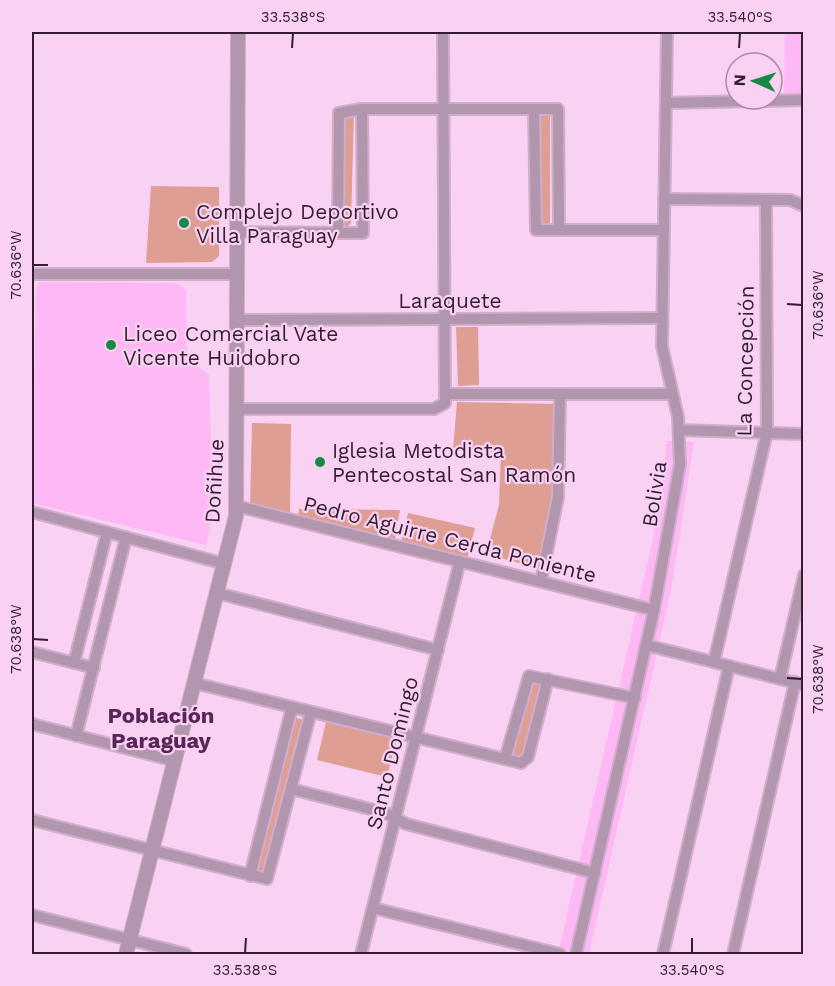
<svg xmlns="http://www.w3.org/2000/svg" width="835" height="986" viewBox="0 0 835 986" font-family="'Work Sans',sans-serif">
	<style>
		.built { fill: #fdb8f5 }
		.green { fill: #de9e93 }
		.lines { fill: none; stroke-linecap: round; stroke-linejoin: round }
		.minor-casing { stroke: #d1adcc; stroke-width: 14 }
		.tertiary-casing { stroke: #d1adcc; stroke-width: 16 }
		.minor { stroke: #b196ad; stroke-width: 10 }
		.tertiary { stroke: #b196ad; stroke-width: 14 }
		.ticks { fill: none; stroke: #341d32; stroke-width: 2 }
		.poi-dot { fill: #168942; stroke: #f8d1f3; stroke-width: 2 }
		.labels { text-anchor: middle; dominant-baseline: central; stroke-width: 4.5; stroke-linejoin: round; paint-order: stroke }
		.poi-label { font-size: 21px; fill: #341d32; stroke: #f8d1f3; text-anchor: start }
		.street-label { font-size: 21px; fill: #341d32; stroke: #f8d1f3 }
		.neighbourhood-label { font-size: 22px; font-weight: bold; fill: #592556; stroke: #f8d1f3 }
		.neatline { fill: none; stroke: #341d32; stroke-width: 2 }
		.ticks-label { font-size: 15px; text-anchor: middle; fill: #341d32 }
	</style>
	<rect width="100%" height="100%" fill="#f8d1f3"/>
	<g class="built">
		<polygon points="785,32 803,32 803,94 784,95"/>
		<polygon points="40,282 177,283 186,290 187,359 209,375 213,515 206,545 32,503 36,289"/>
		<polygon points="667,441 694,442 672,585 589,954 558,954 659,512"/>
	</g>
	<g class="green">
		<polygon points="547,110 550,114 550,224 541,227 537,114"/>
		<polygon points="354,112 351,223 346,228 341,225 340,113"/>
		<polygon points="151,186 219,187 219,256 212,262 146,263"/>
		<polygon points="456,327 478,327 479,385 458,386"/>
		<polygon points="457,402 561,404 559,496 541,569 486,554 499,505 501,452 453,450"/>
		<polygon points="252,423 291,424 290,515 250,507"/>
		<polygon points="299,509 400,510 395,539 298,517"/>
		<polygon points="408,513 475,528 467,559 401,543"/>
		<polygon points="532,679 542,684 521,759 514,758 512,754"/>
		<polygon points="292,717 305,720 265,875 253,873"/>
		<polygon points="326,722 397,739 387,777 317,760"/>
	</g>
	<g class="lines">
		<g class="minor-casing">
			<g id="minor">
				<polyline points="666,103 804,100"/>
				<polyline points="534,109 536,230 664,230"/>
				<polyline points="664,199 790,200 804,206"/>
				<polyline points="237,232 363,233 362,109"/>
				<polyline points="338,233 339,113 362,109 558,109 559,230"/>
				<polyline points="32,274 237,274"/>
				<polyline points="237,320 662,318"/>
				<polyline points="446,394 672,394"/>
				<polyline points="237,409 434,409 445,403 443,32"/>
				<polyline points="679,430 804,434"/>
				<polyline points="237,506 654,610"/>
				<polyline points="32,512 225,564"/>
				<polyline points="541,581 558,497 560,394"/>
				<polyline points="217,593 438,650"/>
				<polyline points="646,645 804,685"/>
				<polyline points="32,652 94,668"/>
				<polyline points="714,662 767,432 766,200"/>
				<polyline points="74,663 107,532"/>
				<polyline points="780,679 804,575"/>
				<polyline points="194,683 521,763 528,757 548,679"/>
				<polyline points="32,724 175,761"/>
				<polyline points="76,736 126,537"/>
				<polyline points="505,759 529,676 635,698"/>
				<polyline points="291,789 386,813 406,824 595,873"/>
				<polyline points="32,820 267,879 311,712"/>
				<polyline points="250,876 292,707"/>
				<polyline points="373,908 560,954"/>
				<polyline points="32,915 186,954"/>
				<polyline points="361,954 460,561"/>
				<polyline points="576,954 654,610 680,464 678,417 662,346 667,32"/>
				<polyline points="663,954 729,666"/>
				<polyline points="733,954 795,682"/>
			</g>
		</g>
		<g class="tertiary-casing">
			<polyline id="tertiary" points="126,954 236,516 238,32"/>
		</g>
		<use href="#minor" class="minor"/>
		<use href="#tertiary" class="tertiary"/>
	</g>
	<path class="ticks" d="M292,48L293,33M739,48L740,33M33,265H48M787,304L802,305M33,639L48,640M787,678L802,679M245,953L246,938M692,953V938"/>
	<g class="poi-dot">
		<circle cx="184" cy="223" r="6"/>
		<circle cx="111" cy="345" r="6"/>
		<circle cx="320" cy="462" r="6"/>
	</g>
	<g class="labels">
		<g class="poi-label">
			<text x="196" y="211">Complejo Deportivo<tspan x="196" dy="24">Villa Paraguay</tspan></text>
			<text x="123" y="333">Liceo Comercial Vate<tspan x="123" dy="24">Vicente Huidobro</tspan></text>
			<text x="332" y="450">Iglesia Metodista<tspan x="332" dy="24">Pentecostal San Ramón</tspan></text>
		</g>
		<g class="street-label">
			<text x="450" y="300">Laraquete</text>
			<text transform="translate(745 361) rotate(-89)">La Concepción</text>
			<text transform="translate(214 481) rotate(-87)">Doñihue</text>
			<text transform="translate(654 494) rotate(-81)">Bolivia</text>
			<text transform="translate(450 539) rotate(14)">Pedro Aguirre Cerda Poniente</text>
			<text transform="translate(392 753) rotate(-76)">Santo Domingo</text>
		</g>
		<g class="neighbourhood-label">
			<text x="161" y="715">Población<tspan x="161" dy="25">Paraguay</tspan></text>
		</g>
	</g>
	<rect width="835" height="986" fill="none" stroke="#f8d1f3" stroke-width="66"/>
	<g transform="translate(754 81) rotate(273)"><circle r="28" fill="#f8d1f3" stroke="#aa89a6" stroke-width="1.5"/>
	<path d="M0-4.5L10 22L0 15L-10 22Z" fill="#168942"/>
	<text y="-9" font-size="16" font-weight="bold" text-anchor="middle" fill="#341d32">N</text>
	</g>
	<rect x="33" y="33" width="769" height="920" class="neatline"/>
	<g class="ticks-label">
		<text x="293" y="22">33.538°S</text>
		<text x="740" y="22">33.540°S</text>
		<text transform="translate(16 265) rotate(-90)" y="5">70.636°W</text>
		<text transform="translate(818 305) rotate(-90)" y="5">70.636°W</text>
		<text transform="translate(16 639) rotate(-90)" y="5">70.638°W</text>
		<text transform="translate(818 679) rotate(-90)" y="5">70.638°W</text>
		<text x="245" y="975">33.538°S</text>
		<text x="692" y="975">33.540°S</text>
	</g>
</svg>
